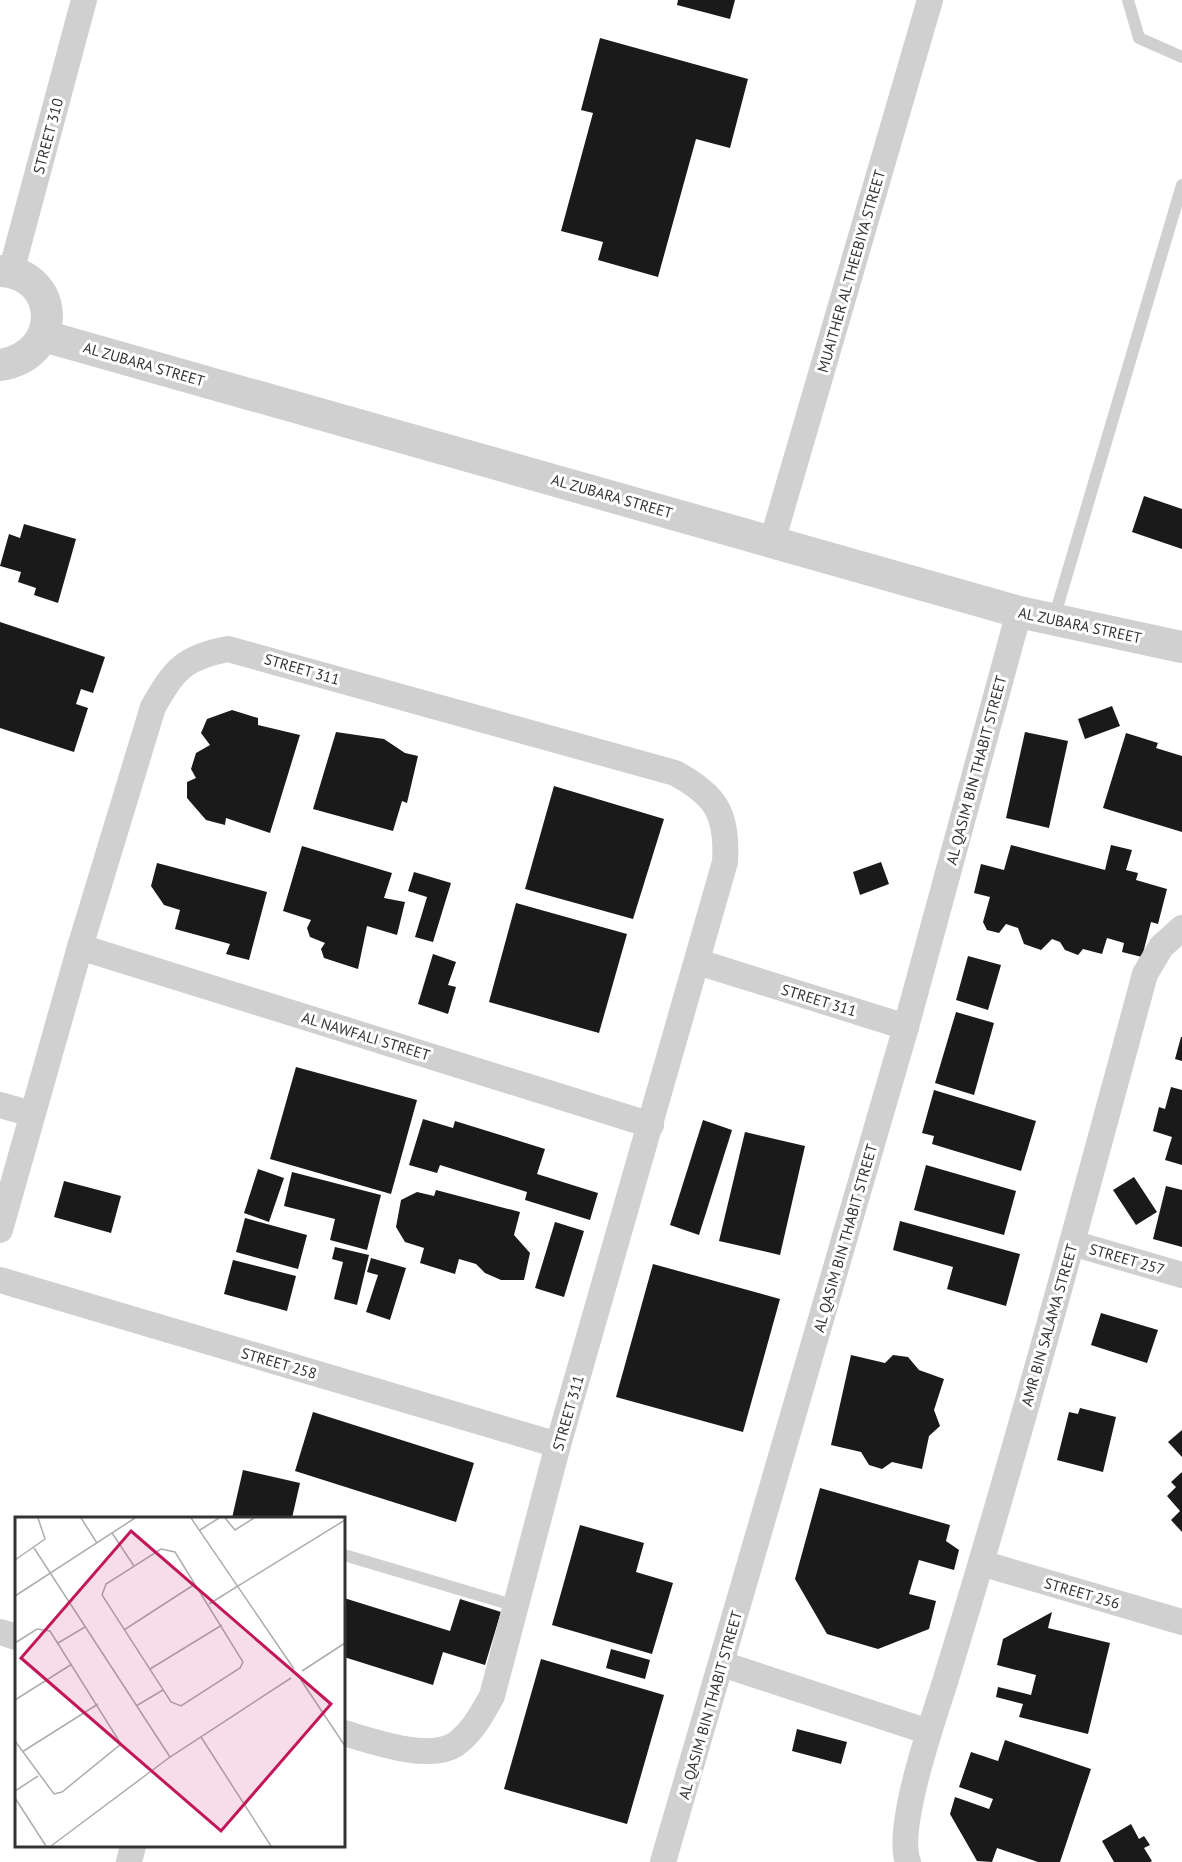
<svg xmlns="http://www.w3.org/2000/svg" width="1182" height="1862" viewBox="0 0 1182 1862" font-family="'PT Sans',sans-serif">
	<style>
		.building { fill: #1a1a1a }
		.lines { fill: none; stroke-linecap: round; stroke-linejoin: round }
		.service { stroke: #d0d0d0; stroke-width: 12 }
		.minor { stroke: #d0d0d0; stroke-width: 26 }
		.tertiary { stroke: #d0d0d0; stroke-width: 32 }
		.labels { text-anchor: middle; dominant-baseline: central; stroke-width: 6; stroke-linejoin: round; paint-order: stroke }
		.street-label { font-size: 15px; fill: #333; stroke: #fff }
		.inset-road { fill: none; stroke: #adadad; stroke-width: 1.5 }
		.view { fill: #c2185b; fill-opacity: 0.15; stroke: #c2185b; stroke-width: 3 }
		.inset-edge { fill: none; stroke: #333; stroke-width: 3 }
	</style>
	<rect width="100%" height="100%" fill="#fff"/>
	<g class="building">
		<polygon points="678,0 735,0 730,19 677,5"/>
		<polygon points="600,38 748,79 730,148 696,139 658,277 598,260 603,242 561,231 593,113 581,110"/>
		<polygon points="1144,496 1182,509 1182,549 1132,532"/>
		<polygon points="24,524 76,539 58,603 34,595 36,588 18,582 21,572 0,566 9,534 20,538"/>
		<polygon points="0,622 105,657 93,693 81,689 76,704 88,708 74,752 0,728"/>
		<polygon points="1112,706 1120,726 1085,739 1078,719"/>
		<polygon points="232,710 258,718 258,725 300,735 270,833 226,818 225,825 206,820 187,798 187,782 196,778 191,769 196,753 210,745 201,733 207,719"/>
		<polygon points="336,732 384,739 405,753 418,756 407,803 402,801 393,831 313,809"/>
		<polygon points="1025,732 1068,741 1049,828 1006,818"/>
		<polygon points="1126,733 1158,743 1156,748 1182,756 1182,832 1103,808"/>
		<polygon points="554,786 664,819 633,919 525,889"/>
		<polygon points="1011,845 1105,870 1111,845 1132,850 1126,870 1138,873 1136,880 1167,889 1158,924 1151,922 1142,957 1122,952 1124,943 1107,938 1102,954 1083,949 1078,955 1065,950 1060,942 1052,939 1041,950 1024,944 1018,928 1006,924 999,933 987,930 983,922 990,897 974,893 981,864 1004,870"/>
		<polygon points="302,846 392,873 384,898 405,902 397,935 367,926 358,969 324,958 321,949 325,943 310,937 307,928 311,920 283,911"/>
		<polygon points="881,862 889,884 860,895 853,872"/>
		<polygon points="157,863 267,892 249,960 226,954 230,944 175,929 180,910 164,905 151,886"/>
		<polygon points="414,872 451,883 433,942 415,937 427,897 408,891"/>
		<polygon points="516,903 627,934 599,1033 489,1002"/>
		<polygon points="433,954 456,962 448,985 456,987 448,1014 418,1004"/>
		<polygon points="968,956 1001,965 988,1010 956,1000"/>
		<polygon points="956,1012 994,1023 974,1095 935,1083"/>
		<polygon points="1181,1037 1182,1037 1182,1061 1175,1059"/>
		<polygon points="296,1067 417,1100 391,1194 270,1159"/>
		<polygon points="1171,1087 1182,1090 1182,1165 1165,1160 1172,1137 1153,1131 1159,1107 1165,1109"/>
		<polygon points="934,1090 1036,1121 1021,1171 932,1144 934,1136 922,1133"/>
		<polygon points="423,1119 453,1128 455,1121 545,1149 537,1174 598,1193 590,1220 525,1200 527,1192 440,1165 437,1173 409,1165"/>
		<polygon points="703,1120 732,1130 699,1235 670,1225"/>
		<polygon points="745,1132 805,1146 780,1255 719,1241"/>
		<polygon points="926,1165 1016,1191 1004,1235 914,1210"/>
		<polygon points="258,1169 284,1178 269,1222 244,1213"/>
		<polygon points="292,1172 381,1195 367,1250 330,1240 335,1219 284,1206"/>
		<polygon points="1134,1177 1157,1212 1136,1225 1113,1190"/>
		<polygon points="64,1181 121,1196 111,1233 54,1217"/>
		<polygon points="1166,1186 1182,1190 1182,1247 1153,1239"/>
		<polygon points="436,1190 520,1212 514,1235 530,1253 524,1280 501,1280 485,1273 476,1264 459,1259 455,1274 420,1263 424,1248 405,1242 396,1227 401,1200 417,1192 434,1196"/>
		<polygon points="245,1218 307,1235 298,1269 236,1252"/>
		<polygon points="900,1221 1020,1254 1006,1306 947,1289 953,1267 893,1250"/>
		<polygon points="555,1222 584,1231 564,1297 535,1288"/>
		<polygon points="335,1247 369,1255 357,1305 334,1299 343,1262 332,1259"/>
		<polygon points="371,1258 406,1268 390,1320 366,1312 378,1275 367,1272"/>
		<polygon points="233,1260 296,1276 287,1311 224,1294"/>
		<polygon points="653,1264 780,1299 743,1432 616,1397"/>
		<polygon points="1101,1313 1158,1330 1147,1363 1091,1345"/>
		<polygon points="851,1355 885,1363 893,1355 908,1357 919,1370 944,1379 934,1410 940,1426 929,1436 922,1469 892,1462 882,1469 869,1465 861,1452 831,1445"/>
		<polygon points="1080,1408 1116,1417 1103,1472 1057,1460 1069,1412 1078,1414"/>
		<polygon points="313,1412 474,1463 456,1522 295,1471"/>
		<polygon points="1182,1430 1182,1457 1168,1442"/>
		<polygon points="243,1470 300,1483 292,1518 232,1518"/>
		<polygon points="1182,1472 1182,1532 1171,1520 1180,1511 1167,1496 1176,1487 1171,1482"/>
		<polygon points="820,1488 950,1525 946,1541 959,1550 954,1570 919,1560 909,1594 936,1601 929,1629 878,1649 827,1634 795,1579"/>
		<polygon points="580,1525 644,1543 636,1572 673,1583 652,1654 552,1625"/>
		<polygon points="344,1598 450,1631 460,1599 501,1612 485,1665 443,1652 433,1685 344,1657"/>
		<polygon points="1052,1612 1048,1628 1110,1643 1088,1734 1019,1717 1023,1704 996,1697 998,1687 1031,1695 1036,1675 997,1665 1003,1639"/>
		<polygon points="611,1649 650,1660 645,1679 606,1668"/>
		<polygon points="541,1659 664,1695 627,1824 504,1789"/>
		<polygon points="797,1729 847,1742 841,1764 792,1751"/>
		<polygon points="1005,1740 1091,1769 1060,1862 1038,1862 997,1848 992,1862 977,1861 950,1814 955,1797 989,1809 993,1799 959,1787 971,1752 998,1761"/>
		<polygon points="1131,1824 1139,1839 1144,1836 1150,1845 1144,1848 1152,1861 1150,1862 1114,1862 1102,1841"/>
	</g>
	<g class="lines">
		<g class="service">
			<polyline points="1128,0 1139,38 1182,57"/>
			<polyline points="1054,618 1182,185"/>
			<polyline points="344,1555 516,1606"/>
		</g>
		<g class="minor">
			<polyline points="11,272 84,0"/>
			<polyline points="772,542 930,0"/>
			<polyline points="80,947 651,1125"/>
			<polyline points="698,962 906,1027"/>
			<polyline points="0,1105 32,1114"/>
			<path d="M0,1230L80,947L153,707C175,669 183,658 228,649L675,773C716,795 728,814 725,862L558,1445L492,1696C482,1714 473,1731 456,1744C430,1762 371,1741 344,1733"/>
			<polyline points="1072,1243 1182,1275"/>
			<polyline points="0,1280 558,1445"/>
			<polyline points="981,1563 1182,1622"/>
			<polyline points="0,1632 16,1637"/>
			<polyline points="722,1664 929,1732"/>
			<polyline points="129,1862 133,1846"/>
			<polyline points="663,1862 906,1027 1019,612"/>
			<path d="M908,1862C895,1828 933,1720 945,1682C1017,1448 1081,1211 1145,974L1161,947L1182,928"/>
		</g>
		<g class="tertiary">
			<path d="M0,271C60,273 65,355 0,365"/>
			<polyline points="44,336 1019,612 1182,647"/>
		</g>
	</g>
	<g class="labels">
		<g class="street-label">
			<text transform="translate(48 136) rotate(-75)">STREET 310</text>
			<text transform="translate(851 271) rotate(-74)">MUAITHER AL THEEBIYA STREET</text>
			<text transform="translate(144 364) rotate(16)">AL ZUBARA STREET</text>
			<text transform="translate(612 496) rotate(16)">AL ZUBARA STREET</text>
			<text transform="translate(1080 625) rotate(12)">AL ZUBARA STREET</text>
			<text transform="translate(302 669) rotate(16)">STREET 311</text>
			<text transform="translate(976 770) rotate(-75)">AL QASIM BIN THABIT STREET</text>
			<text transform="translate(819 1000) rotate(17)">STREET 311</text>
			<text transform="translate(366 1036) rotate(17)">AL NAWFALI STREET</text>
			<text transform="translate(845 1238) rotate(-74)">AL QASIM BIN THABIT STREET</text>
			<text transform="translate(1127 1259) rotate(16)">STREET 257</text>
			<text transform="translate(1049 1325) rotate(-74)">AMR BIN SALAMA STREET</text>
			<text transform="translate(279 1363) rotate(16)">STREET 258</text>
			<text transform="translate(568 1413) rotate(-74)">STREET 311</text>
			<text transform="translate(1082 1593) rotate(16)">STREET 256</text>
			<text transform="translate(710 1705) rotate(-74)">AL QASIM BIN THABIT STREET</text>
		</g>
	</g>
	<g transform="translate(15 1517)">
		<rect width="330" height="330" fill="#fff"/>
		<path class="inset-road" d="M66,1L82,26M176,1L279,152M210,1L220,13L239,1M185,13L204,1M97,16L119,49M19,31L155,240M146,32L160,35L228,145L225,151L166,189L156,185L87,78L91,67ZM0,43L30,22L23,1M0,79L120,1M194,87L330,3M109,113L180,67M0,126L22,112L35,114L106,227L47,275L39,277L0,224M43,126L70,110M135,152L207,108M287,154L330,126M286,163L330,229M0,183L57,147M121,189L148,173M186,220L256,329M7,235L83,187M0,274L23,259M0,281L31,329M36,329L155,240L276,161"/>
		<path class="view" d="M116,14L316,187L206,314L6,141Z"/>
		<rect width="330" height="330" class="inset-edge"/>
	</g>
</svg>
